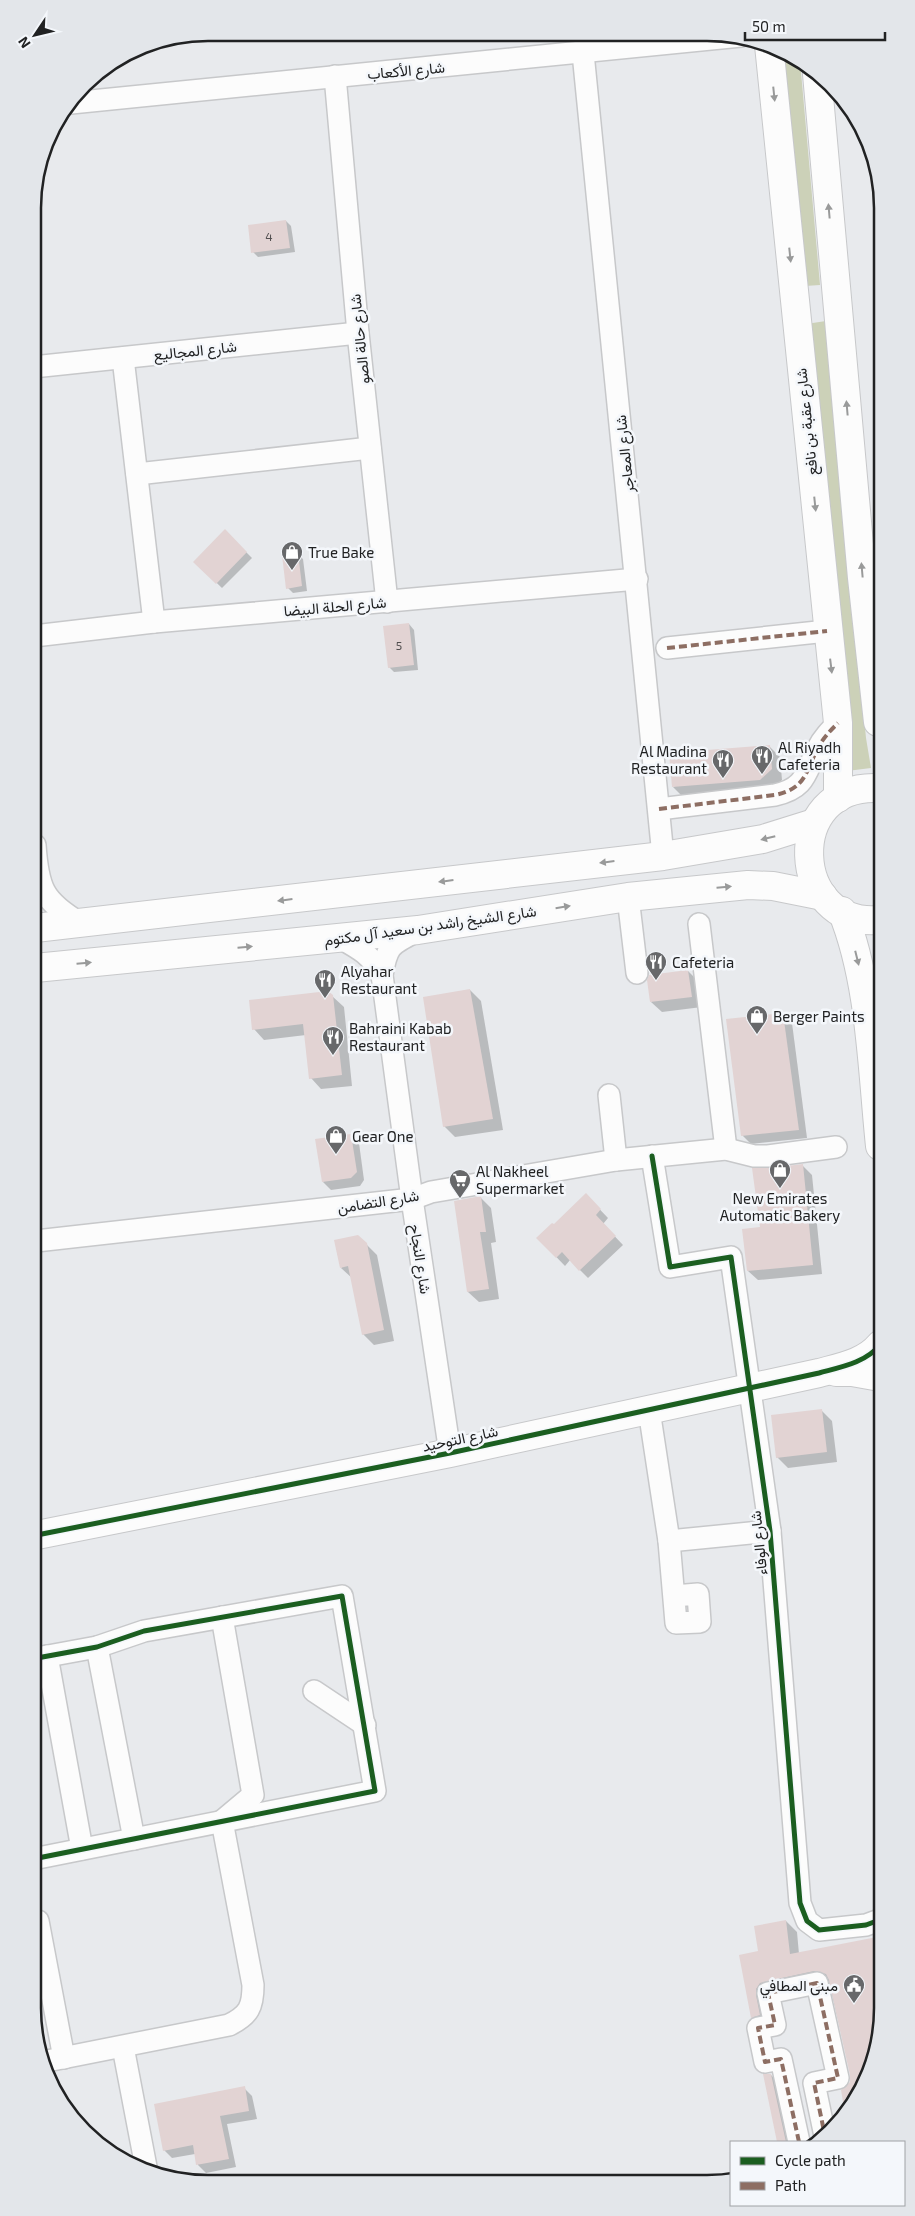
<svg xmlns="http://www.w3.org/2000/svg" width="915" height="2216" viewBox="0 0 915 2216" font-family="'Exo 2',Vazirmatn,sans-serif">
	<style>
		.green { fill: #ccd1b8 }
		.shadow { fill: #0003 }
		.building { fill: #e2d3d3 }
		.lines { fill: none; stroke-linecap: round; stroke-linejoin: round }
		.street-casing { stroke: #c7c8ca; stroke-width: 24 }
		.secondary-casing { stroke: #c7c8ca; stroke-width: 30 }
		.street { stroke: #fcfcfc; stroke-width: 21 }
		.secondary { stroke: #fcfcfc; stroke-width: 28 }
		.quiet { stroke: #8d6e63; stroke-width: 4; stroke-dasharray: 8 4; stroke-linecap: butt }
		.cycleway-casing { stroke: #f4f7fb; stroke-width: 8 }
		.cycleway { stroke: #1b5e20; stroke-width: 5 }
		.oneway { fill: #999a9a }
		.labels { text-anchor: middle; dominant-baseline: central; stroke-width: 5; stroke-linejoin: round; paint-order: stroke }
		.number-label { font-size: 12px; fill: #514e4f }
		.street-label { font-size: 15px; fill: #212223; stroke: #f4f7fb }
		.poi-label { font-size: 15px; fill: #212223; stroke: #f4f7fb; text-anchor: start }
		.rim { fill: none; stroke: #212223; stroke-width: 2.5 }
	</style>
	<rect width="100%" height="100%" fill="#e8eaed"/>
	<g class="green">
		<polygon points="781,49 800,61 820,285 805,286"/>
		<polygon points="826,321 866,738 871,768 847,771 806,324"/>
	</g>
	<g class="shadow">
		<polygon points="286,221 291,226 295,252 258,257 253,252"/>
		<polygon points="225,531 252,558 222,588 195,562"/>
		<polygon points="297,554 303,559 307,591 293,593 288,588"/>
		<polygon points="409,624 414,630 418,670 394,672 389,667"/>
		<polygon points="769,746 780,757 782,780 771,791 684,798 673,787"/>
		<polygon points="688,971 699,982 702,1007 662,1012 651,1002"/>
		<polygon points="470,990 481,1001 503,1130 455,1137 444,1126"/>
		<polygon points="332,996 344,1007 352,1086 321,1089 311,1078 306,1035 264,1040 254,1029"/>
		<polygon points="783,1014 792,1023 807,1138 751,1144 742,1135"/>
		<polygon points="351,1135 359,1143 364,1180 360,1186 331,1190 323,1182"/>
		<polygon points="802,1165 812,1175 822,1274 758,1280 748,1271 743,1230 761,1228"/>
		<polygon points="586,1195 608,1218 603,1224 623,1245 588,1278 570,1260 565,1266 538,1238 554,1226"/>
		<polygon points="480,1197 491,1208 496,1242 491,1243 499,1299 479,1302 468,1292"/>
		<polygon points="366,1244 377,1255 394,1341 374,1345 363,1334 352,1278 341,1268"/>
		<polygon points="821,1410 832,1421 837,1462 788,1468 777,1457"/>
		<polygon points="786,1921 797,1932 799,1954 882,1938 882,2019 869,2075 846,2112 842,2091 851,2083 851,2075 829,1981 771,1994 763,2028 752,2017 760,1952"/>
		<polygon points="764,2075 771,2075 776,2080 790,2142 778,2142"/>
		<polygon points="244,2088 252,2096 257,2119 227,2124 236,2167 206,2173 198,2165 195,2154 172,2158 164,2150"/>
	</g>
	<g class="building">
		<polygon points="286,220 290,248 251,253 248,225"/>
		<polygon points="225,529 247,552 216,584 193,562"/>
		<polygon points="298,553 302,586 286,589 282,555"/>
		<polygon points="409,623 414,665 388,668 383,626"/>
		<polygon points="770,745 772,769 760,780 672,787 669,753"/>
		<polygon points="688,970 692,997 650,1002 647,980 649,975"/>
		<polygon points="470,989 493,1119 443,1127 423,997"/>
		<polygon points="328,991 333,995 342,1075 309,1079 303,1024 252,1030 249,1000"/>
		<polygon points="783,1013 799,1130 741,1136 726,1019"/>
		<polygon points="351,1134 357,1172 351,1178 322,1182 315,1139"/>
		<polygon points="803,1164 813,1265 747,1271 742,1229 760,1227 752,1168 770,1168"/>
		<polygon points="586,1193 601,1209 596,1215 616,1236 579,1271 562,1252 556,1258 536,1238 552,1223 554,1224"/>
		<polygon points="481,1196 486,1232 480,1232 489,1289 467,1292 454,1201"/>
		<polygon points="358,1235 367,1243 384,1330 362,1335 348,1266 340,1268 334,1240"/>
		<polygon points="822,1409 827,1452 776,1458 771,1415"/>
		<polygon points="786,1920 790,1954 882,1936 882,2019 869,2075 845,2114 841,2090 850,2082 850,2075 829,1980 826,1974 814,1971 760,1983 756,1989 756,1995 760,2015 751,2018 739,1955 758,1951 754,1926"/>
		<polygon points="763,2074 771,2074 786,2142 777,2142"/>
		<polygon points="245,2086 249,2111 220,2116 229,2159 196,2165 193,2145 163,2151 154,2104"/>
	</g>
	<g class="lines">
		<g class="street-casing">
			<g id="street">
				<polyline points="583,53 663,856"/>
				<polyline points="335,76 358,333 387,602"/>
				<polyline points="71,103 741,36"/>
				<polyline points="123,358 154,622"/>
				<polyline points="33,367 358,333"/>
				<polyline points="137,474 370,448"/>
				<polyline points="34,636 154,622 637,579"/>
				<polyline points="667,648 827,631"/>
				<path d="M659,809L775,795C807,788 805,772 818,748C823,738 830,731 838,723"/>
				<path d="M35,845C38,888 43,901 80,923"/>
				<polyline points="628,897 637,973"/>
				<polyline points="699,924 726,1149"/>
				<path d="M415,932C390,945 387,946 382,975L412,1199L450,1453"/>
				<path d="M340,938C360,949 371,955 382,975"/>
				<polyline points="609,1095 616,1160"/>
				<polyline points="652,1156 670,1267 731,1257 770,1531 800,1903 807,1921 819,1930 866,1925 882,1919"/>
				<polyline points="36,1241 412,1199 431,1192 616,1160 726,1149 754,1156 768,1156 836,1147"/>
				<polyline points="649,1410 669,1541 676,1623 700,1622 698,1594 674,1596"/>
				<polyline points="669,1541 770,1531"/>
				<polyline points="97,1647 134,1839"/>
				<polyline points="47,1656 82,1849"/>
				<polyline points="37,1658 97,1647 144,1631 342,1596 375,1791 38,1858"/>
				<polyline points="314,1691 365,1725"/>
				<polyline points="38,1921 64,2058"/>
				<polyline points="123,2047 146,2167"/>
				<path d="M42,2062L229,2025C249,2015 253,2007 253,1985L222,1821L253,1795L222,1617"/>
				<polyline points="799,2142 781,2059 765,2062 758,2028 775,2025 768,1993 817,1983 838,2078 814,2083 825,2136"/>
			</g>
		</g>
		<g class="secondary-casing">
			<g id="secondary">
				<polyline points="769,45 838,723 838,798"/>
				<polyline points="817,74 862,578 878,722"/>
				<path d="M878,788C782,784 790,928 879,920"/>
				<path d="M842,911C871,982 872,1070 880,1146"/>
				<polyline points="35,928 663,856 763,839 814,823"/>
				<polyline points="35,968 418,930 628,897 748,885 773,886 823,896"/>
				<polyline points="836,1372 852,1372 880,1377"/>
				<path d="M37,1535L450,1453L819,1373C841,1367 865,1363 880,1345"/>
			</g>
		</g>
		<use href="#street" class="street"/>
		<use href="#secondary" class="secondary"/>
		<g class="quiet">
			<polyline points="667,648 827,631"/>
			<path d="M659,809L775,795C807,788 805,772 818,748C823,738 830,731 838,723"/>
			<polyline points="799,2142 781,2059 765,2062 758,2028 775,2025 768,1993 817,1983 838,2078 814,2083 825,2136"/>
		</g>
		<g class="cycleway-casing">
			<g id="cycleway">
				<polyline points="652,1156 670,1267 731,1257 770,1531 800,1903 807,1921 819,1930 866,1925 882,1919"/>
				<path d="M37,1535L450,1453L819,1373C841,1367 865,1363 880,1345"/>
				<polyline points="37,1658 97,1647 144,1631 342,1596 375,1791 38,1858"/>
			</g>
		</g>
		<use href="#cycleway" class="cycleway"/>
	</g>
	<defs><path id="oneway-solid" d="M-6-.8H1V-3.2L6.5 0L1 3.2V.8H-6Z" transform="scale(1.25)"/></defs>
	<g class="oneway">
		<use href="#oneway-solid" transform="translate(774 94) rotate(84)"/>
		<use href="#oneway-solid" transform="translate(829 211) rotate(-95)"/>
		<use href="#oneway-solid" transform="translate(790 255) rotate(84)"/>
		<use href="#oneway-solid" transform="translate(847 408) rotate(-95)"/>
		<use href="#oneway-solid" transform="translate(815 504) rotate(84)"/>
		<use href="#oneway-solid" transform="translate(862 570) rotate(-95)"/>
		<use href="#oneway-solid" transform="translate(831 666) rotate(83)"/>
		<use href="#oneway-solid" transform="translate(768 838) rotate(166)"/>
		<use href="#oneway-solid" transform="translate(607 862) rotate(173)"/>
		<use href="#oneway-solid" transform="translate(446 881) rotate(173)"/>
		<use href="#oneway-solid" transform="translate(724 887) rotate(-5)"/>
		<use href="#oneway-solid" transform="translate(285 900) rotate(173)"/>
		<use href="#oneway-solid" transform="translate(563 907) rotate(-9)"/>
		<use href="#oneway-solid" transform="translate(245 947) rotate(-5)"/>
		<use href="#oneway-solid" transform="translate(857 958) rotate(76)"/>
		<use href="#oneway-solid" transform="translate(84 963) rotate(-5)"/>
	</g>
	<defs>
		<g id="shop-pin" transform="scale(1.125)"><path d="M0 17L-7.5 6A9.5 9.5 0 1 1 7.5 6Z" fill="#67686a" stroke="#f4f7fb"/><path d="M-5-2.5h2.3a2.7 3.5 0 0 1 5.4 0H5L5.5 6h-11ZM-1.5-2.5h3a1.5 2.3 0 0 0-3 0Z" fill="#fff"/></g>
		<g id="restaurant-pin" transform="scale(1.125)"><path d="M0 17L-7.5 6A9.5 9.5 0 1 1 7.5 6Z" fill="#67686a" stroke="#f4f7fb"/><path d="M-5-6h1v4h1v-4h1v4h1v-4h1v5L-1.5 .5V6h-2V.5L-5-1ZM5-6V6H3V1.5H1.5Q1.5-4 5-6Z" fill="#fff"/></g>
		<g id="supermarket-pin" transform="scale(1.125)"><path d="M0 17L-7.5 6A9.5 9.5 0 1 1 7.5 6Z" fill="#67686a" stroke="#f4f7fb"/><path d="M-6-5.5h2.5l.6 2H6L4.5 2H-2.5L-4.4-4H-6ZM-1.5 3.2a1.3 1.3 0 1 0 .1 0ZM3 3.2a1.3 1.3 0 1 0 .1 0Z" fill="#fff"/></g>
		<g id="civic-pin" transform="scale(1.125)"><path d="M0 17L-7.5 6A9.5 9.5 0 1 1 7.5 6Z" fill="#67686a" stroke="#f4f7fb"/><path d="M-.6-6.5H3V-4.5H.6V-3L4-1V1h2V6H-6V1h2V-1L-.6-3ZM-1.2 2.5V6h2.4V2.5Z" fill="#fff"/></g>
	</defs>
	<g fill-rule="evenodd">
		<use href="#shop-pin" x="292" y="552"/>
		<use href="#restaurant-pin" x="762" y="756"/>
		<use href="#restaurant-pin" x="723" y="760"/>
		<use href="#restaurant-pin" x="656" y="962"/>
		<use href="#restaurant-pin" x="325" y="980"/>
		<use href="#shop-pin" x="757" y="1016"/>
		<use href="#restaurant-pin" x="333" y="1037"/>
		<use href="#shop-pin" x="336" y="1136"/>
		<use href="#shop-pin" x="780" y="1170"/>
		<use href="#supermarket-pin" x="460" y="1180"/>
		<use href="#civic-pin" x="854" y="1985"/>
	</g>
	<g class="labels">
		<g class="number-label">
			<text x="269" y="236">4</text>
			<text x="399" y="645">5</text>
		</g>
		<g class="street-label">
			<text transform="translate(406 70) rotate(-5)">شارع الأكعاب</text>
			<text transform="translate(359 339) rotate(-96)">شارع حالة الصو</text>
			<text transform="translate(195 350) rotate(-6)">شارع المجاليع</text>
			<text transform="translate(806 422) rotate(-96)">شارع عقبة بن نافع</text>
			<text transform="translate(624 454) rotate(-96)">شارع المعاجر</text>
			<text transform="translate(335 606) rotate(-5)">شارع الحلة البيضا</text>
			<text transform="translate(430 925) rotate(-8)">شارع الشيخ راشد بن سعيد آل مكتوم</text>
			<text transform="translate(378 1201) rotate(-9)">شارع التضامن</text>
			<text transform="translate(421 1259) rotate(81)">شارع النجاح</text>
			<text transform="translate(460 1438) rotate(-12)">شارع التوحيد</text>
			<text transform="translate(758 1543) rotate(-96)">شارع الوفاء</text>
		</g>
		<g class="poi-label">
			<text x="308" y="552">True Bake</text>
			<text x="778" y="747">Al Riyadh<tspan x="778" dy="17">Cafeteria</tspan></text>
			<text x="707" y="751" text-anchor="end">Al Madina<tspan x="707" dy="17">Restaurant</tspan></text>
			<text x="672" y="962">Cafeteria</text>
			<text x="341" y="971">Alyahar<tspan x="341" dy="17">Restaurant</tspan></text>
			<text x="773" y="1016">Berger Paints</text>
			<text x="349" y="1028">Bahraini Kabab<tspan x="349" dy="17">Restaurant</tspan></text>
			<text x="352" y="1136">Gear One</text>
			<text x="476" y="1171">Al Nakheel<tspan x="476" dy="17">Supermarket</tspan></text>
			<text x="780" y="1198" text-anchor="middle">New Emirates<tspan x="780" dy="17">Automatic Bakery</tspan></text>
			<text x="838" y="1985" text-anchor="end">مبنى المطافي</text>
		</g>
	</g>
	<path d="M0 0H915V2216H0ZM208 41H707A167 167 0 0 1 874 208V2008A167 167 0 0 1 707 2175H208A167 167 0 0 1 41 2008V208A167 167 0 0 1 208 41Z" fill="#e3e6ea" fill-rule="evenodd"/>
	<path class="rim" d="M208 41H707A167 167 0 0 1 874 208V2008A167 167 0 0 1 707 2175H208A167 167 0 0 1 41 2008V208A167 167 0 0 1 208 41Z"/>
	<rect x="730" y="2141" width="175" height="65" fill="#f4f7fb" stroke="#a0a2a5"/>
	<rect x="740" y="2157" width="25" height="8" fill="#1b5e20" stroke="#a0a2a5"/>
	<text x="775" y="2166" font-size="15" fill="#212223">Cycle path</text>
	<rect x="740" y="2182" width="25" height="8" fill="#8d6e63" stroke="#a0a2a5"/>
	<text x="775" y="2191" font-size="15" fill="#212223">Path</text>
	<g transform="translate(35 35) rotate(235)" stroke="#f4f7fb" stroke-width="4" paint-order="stroke">
	<path d="M0-4L9 19L0 12L-9 19Z" fill="#212223"/>
	<text y="-8" font-size="14" font-weight="bold" text-anchor="middle" fill="#212223">N</text>
	</g>
	<path d="M745 32v8h140v-8" fill="none" stroke="#212223" stroke-width="2.5"/>
	<text x="752" y="32" font-size="15" fill="#212223" stroke="#f4f7fb" stroke-width="4" paint-order="stroke">50 m</text>
</svg>
